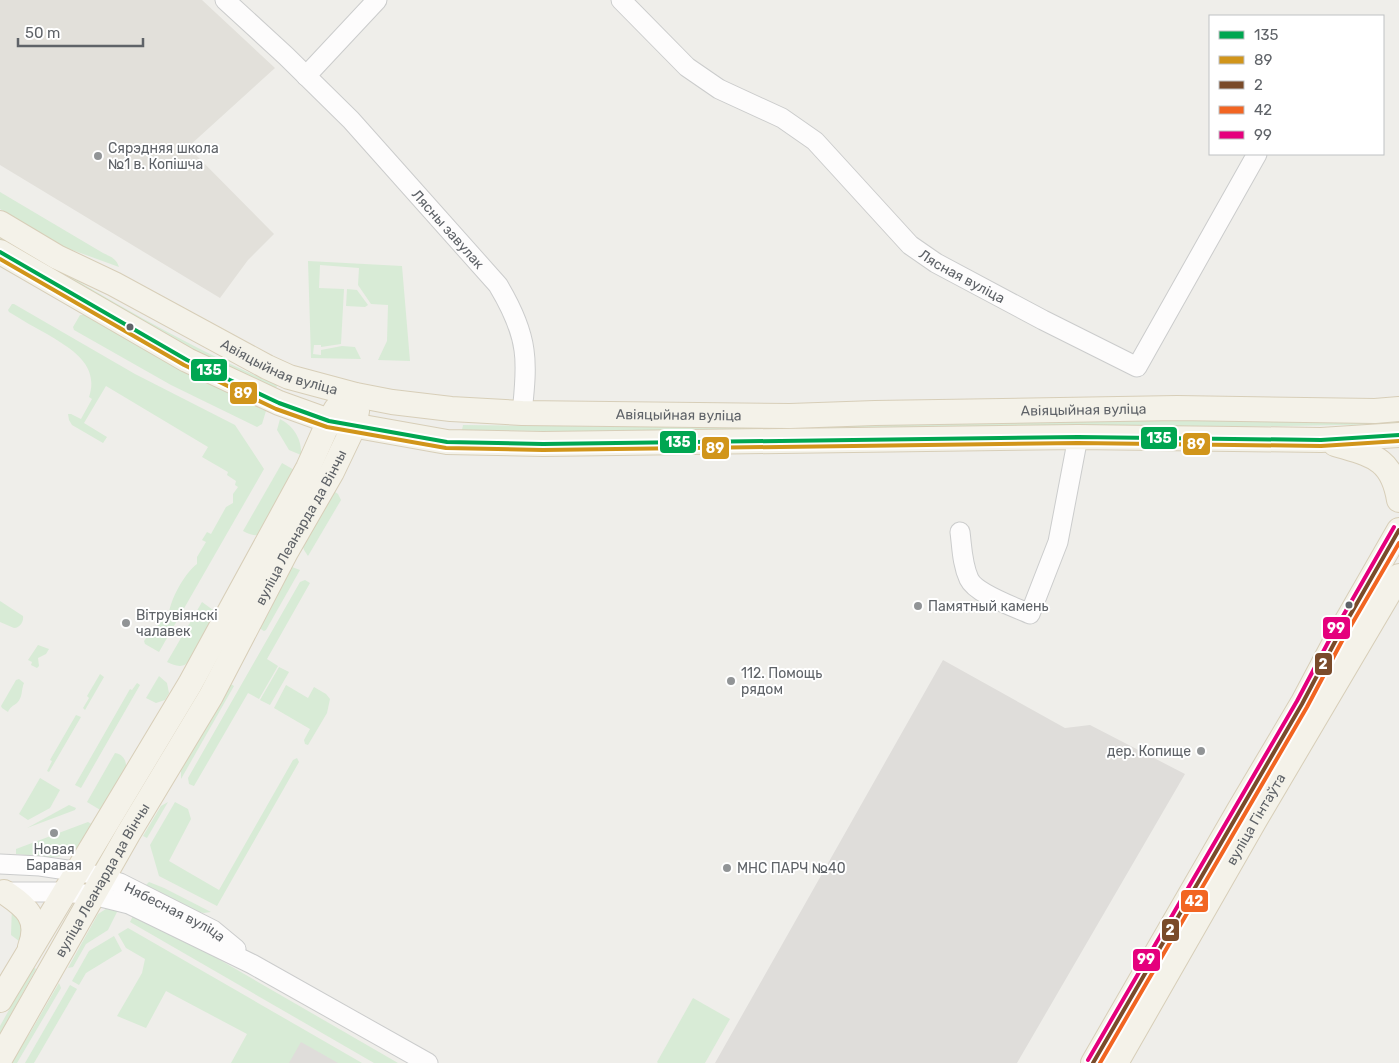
<svg xmlns="http://www.w3.org/2000/svg" width="1399" height="1063" viewBox="0 0 1399 1063" font-family="Rubik,sans-serif">
	<style>
		.industrial { fill: #dfddda }
		.education { fill: #e2e0da }
		.green { fill: #d8ebd6 }
		.lines { fill: none; stroke-linecap: round; stroke-linejoin: round }
		.minor-casing { stroke: #cbcccc; stroke-width: 21 }
		.major-casing { stroke: #d7ceb8; stroke-width: 26 }
		.minor { stroke: #fdfcfc; stroke-width: 19 }
		.major { stroke: #f4f2e9; stroke-width: 24 }
		.bus-1-casing { stroke: #fff; stroke-width: 8 }
		.bus-2-casing { stroke: #fff; stroke-width: 8 }
		.bus-3-casing { stroke: #fff; stroke-width: 8 }
		.bus-4-casing { stroke: #fff; stroke-width: 8 }
		.bus-5-casing { stroke: #fff; stroke-width: 8 }
		.bus-1 { stroke: #00a651; stroke-width: 4 }
		.bus-2 { stroke: #d1951a; stroke-width: 4 }
		.bus-3 { stroke: #7a4b2a; stroke-width: 4 }
		.bus-4 { stroke: #f26522; stroke-width: 4 }
		.bus-5 { stroke: #e5007d; stroke-width: 4 }
		.poi-dot { fill: #919496; stroke: #fff; stroke-width: 2 }
		.bus-dot { fill: #5f6368; stroke: #fff; stroke-width: 2 }
		.labels { text-anchor: middle; dominant-baseline: central; stroke-width: 4; stroke-linejoin: round; paint-order: stroke }
		.poi-label { font-size: 14px; fill: #5f6368; stroke: #fff; text-anchor: start }
		.street-label { font-size: 14px; fill: #5f6368; stroke: #fff }
		.line-badge { stroke: #fff; stroke-width: 2 }
		.badge-label { font-size: 14px; text-anchor: middle; font-weight: bold; fill: #fff }
	</style>
	<rect width="100%" height="100%" fill="#efeeea"/>
	<g class="industrial">
		<polygon points="943,660 1065,728 1090,725 1185,774 1017,1063 715,1063"/>
		<polygon points="297,1030 354,1063 278,1063"/>
	</g>
	<polygon class="education" points="0,0 202,0 275,68 188,147 274,234 248,260 220,298 0,165"/>
	<g class="green">
		<path d="M0,192L103,253C111,257 116,258 119,267L64,247L0,209Z"/>
		<path d="M0,235C91,289 180,344 277,385L276,389L192,350L98,298L0,239Z"/>
		<polygon points="308,261 402,266 410,361 378,360 387,341 388,305 371,304 358,285 359,268 320,265 319,288 344,289 341,344 321,347 321,345 314,345 313,354 321,355 321,350 342,346 355,347 361,359 311,358"/>
		<polygon points="347,289 357,290 368,305 365,307 346,306"/>
		<path d="M12,304H14L135,374L235,425L264,469L159,652L145,644L144,641L151,631L154,632L162,619L169,613C171,598 185,573 197,564V557L206,542L202,540L207,532L211,534L226,507L233,503V494L238,487L235,485L236,481L227,475L228,472L202,457L208,447L106,386L84,423L107,437L103,443L72,425L69,420L68,414H71L81,419L92,399L89,397C100,364 70,348 47,334C34,327 22,320 9,312L8,310Z"/>
		<polygon points="80,315 84,315 181,370 266,411 262,424 257,427 171,385 74,330 73,327"/>
		<polygon points="1399,415 1399,424 797,435 797,426"/>
		<path d="M280,419C294,426 302,440 301,455L289,450L277,430Z"/>
		<polygon points="463,425 768,428 768,434 462,430"/>
		<path d="M282,463L296,471L263,533C255,537 251,535 243,531Z"/>
		<polygon points="332,490 338,494 341,500 308,556 304,550 302,544"/>
		<polygon points="292,567 300,570 266,630 264,631 259,628 288,568"/>
		<polygon points="305,580 310,583 267,659 278,666 259,699 248,693 194,786 189,784 188,778 300,582"/>
		<path d="M0,601L23,616C24,621 20,628 14,628L0,622Z"/>
		<path d="M202,602L213,610L214,618C208,628 193,659 186,664C180,668 174,665 167,662Z"/>
		<polygon points="38,645 49,649 46,654 38,658 39,666 37,668 31,665 32,662 28,660"/>
		<polygon points="279,667 289,672 270,705 260,700"/>
		<polygon points="100,674 104,677 85,710 83,708 89,698 87,696"/>
		<polygon points="159,676 167,683 169,693 165,700 156,703 146,698"/>
		<path d="M19,679L24,683C21,690 23,697 17,703C13,706 10,707 8,712L2,708L1,706L16,680Z"/>
		<polygon points="137,683 140,685 81,788 75,785 130,689 132,690"/>
		<polygon points="229,683 234,686 181,779 181,771 225,685"/>
		<polygon points="286,685 308,698 314,687 326,694 330,699 327,713 308,745 305,744 304,740 310,729 274,708"/>
		<polygon points="76,715 81,717 49,772 47,771 52,761 50,760"/>
		<path d="M115,753C123,754 127,761 126,769L102,811L87,802Z"/>
		<polygon points="297,758 299,762 217,906 159,876 150,845 175,802 188,809 191,819 169,861 219,890 293,760"/>
		<polygon points="40,778 60,790 50,808 28,820 19,814"/>
		<polygon points="168,802 147,838 143,836 161,806"/>
		<polygon points="69,805 76,808 75,810 27,828"/>
		<path d="M88,822L93,825C89,833 84,842 77,848C61,863 35,855 16,854V849Z"/>
		<polygon points="149,882 164,888 211,912 204,913 199,912 146,885"/>
		<polygon points="12,905 24,916 21,937 19,941 11,935"/>
		<polygon points="109,907 119,908 108,930 86,944 73,967 68,968 98,914"/>
		<polygon points="134,914 182,938 398,1063 374,1063 130,922"/>
		<polygon points="128,928 362,1063 338,1063 301,1042 289,1063 231,1063 247,1034 166,991 146,1028 117,1016 142,973 145,959 126,948 118,934"/>
		<polygon points="114,936 122,951 86,973 79,985 72,981 89,951"/>
		<polygon points="33,967 36,969 0,1034 0,1026"/>
		<polygon points="59,983 61,988 17,1063 10,1063 30,1033"/>
		<polygon points="70,985 77,989 34,1063 25,1063"/>
		<polygon points="693,998 730,1019 705,1063 658,1063 657,1062"/>
	</g>
	<g class="lines">
		<g class="minor-casing">
			<g id="minor">
				<path id="s1" d="M225,0L286,56L351,120L498,285C510,305 521,327 524,350C527,370 524,393 522,413"/>
				<path id="s2" d="M621,0L687,67L719,89L782,118L815,141L910,245L936,263L1043,320L1137,367L1257,154"/>
				<polyline points="306,76 377,0"/>
				<path d="M960,532C962,547 962,564 969,579C976,594 1015,607 1030,614L1058,542L1078,437"/>
				<path id="s3" d="M0,864L40,866L87,873L120,883L213,930L236,949"/>
				<polyline points="0,892 64,892 93,895 129,904 252,964 428,1063"/>
			</g>
		</g>
		<g class="major-casing">
			<g id="major">
				<path id="s4" d="M0,223L57,257L114,284L267,367L289,377L356,395L392,402L451,409L522,413L790,416L875,413L1177,408L1375,411L1399,409"/>
				<polyline points="0,252 187,360 279,403 329,421 447,442 543,444 1078,437 1321,440 1399,435"/>
				<path d="M1335,444C1371,455 1392,457 1399,500"/>
				<path d="M4,892C25,906 41,918 30,947"/>
				<polyline points="0,1000 190,684 308,468 329,421 336,409"/>
				<path id="s5" d="M0,1059L128,834L211,696L286,552L332,472L354,426L357,411"/>
				<polyline points="1093,1063 1239,810 1302,704 1337,638 1399,530"/>
				<path id="s6" d="M1116,1063L1255,820L1399,576"/>
			</g>
		</g>
		<use href="#minor" class="minor"/>
		<use href="#major" class="major"/>
		<g class="bus-1-casing">
			<polyline id="bus-1" points="0,252 187,360 279,403 329,421 447,442 543,444 1078,437 1321,440 1399,435"/>
		</g>
		<g class="bus-2-casing">
			<polyline id="bus-2" points="0,259 184,365 276,409 327,427 446,448 543,450 1078,443 1321,446 1399,441"/>
		</g>
		<g class="bus-3-casing">
			<polyline id="bus-3" points="1093,1063 1302,704 1337,638 1399,530"/>
		</g>
		<g class="bus-4-casing">
			<polyline id="bus-4" points="1100,1063 1307,707 1342,641 1399,543"/>
		</g>
		<g class="bus-5-casing">
			<polyline id="bus-5" points="1088,1060 1297,701 1332,635 1394,527"/>
		</g>
		<use href="#bus-1" class="bus-1"/>
		<use href="#bus-2" class="bus-2"/>
		<use href="#bus-3" class="bus-3"/>
		<use href="#bus-4" class="bus-4"/>
		<use href="#bus-5" class="bus-5"/>
	</g>
	<g class="poi-dot">
		<circle cx="98" cy="156" r="5"/>
		<circle cx="918" cy="606" r="5"/>
		<circle cx="126" cy="623" r="5"/>
		<circle cx="731" cy="681" r="5"/>
		<circle cx="1201" cy="751" r="5"/>
		<circle cx="54" cy="833" r="5"/>
		<circle cx="727" cy="868" r="5"/>
	</g>
	<g class="bus-dot">
		<circle cx="130" cy="327" r="4.5"/>
		<circle cx="1349" cy="605" r="4.5"/>
	</g>
	<g class="labels">
		<g class="poi-label">
			<text x="108" y="148">Сярэдняя школа<tspan x="108" dy="16">№1 в. Копішча</tspan></text>
			<text x="928" y="606">Памятный камень</text>
			<text x="136" y="615">Вітрувіянскі<tspan x="136" dy="16">чалавек</tspan></text>
			<text x="741" y="673">112. Помощь<tspan x="741" dy="16">рядом</tspan></text>
			<text x="1191" y="751" text-anchor="end">дер. Копище</text>
			<text x="54" y="849" text-anchor="middle">Новая<tspan x="54" dy="16">Баравая</tspan></text>
			<text x="737" y="868">МНС ПАРЧ №40</text>
		</g>
		<g class="street-label">
			<text stroke="none"><textPath href="#s1" startOffset="320">Лясны завулак</textPath></text>
			<text stroke="none"><textPath href="#s2" startOffset="444">Лясная вуліца</textPath></text>
			<text stroke="none"><textPath href="#s4" startOffset="315">Авіяцыйная вуліца</textPath></text>
			<text stroke="none"><textPath href="#s4" startOffset="1126">Авіяцыйная вуліца</textPath></text>
			<text stroke="none"><textPath href="#s4" startOffset="721">Авіяцыйная вуліца</textPath></text>
			<text stroke="none"><textPath href="#s5" startOffset="611">вуліца Леанарда да Вінчы</textPath></text>
			<text stroke="none"><textPath href="#s6" startOffset="281">вуліца Гінтаўта</textPath></text>
			<text stroke="none"><textPath href="#s5" startOffset="206">вуліца Леанарда да Вінчы</textPath></text>
			<text stroke="none"><textPath href="#s3" startOffset="184">Нябесная вуліца</textPath></text>
		</g>
	</g>
	<g class="line-badge">
		<rect x="190" y="358" width="38" height="24" rx="5" fill="#00a651"/>
		<rect x="229" y="381" width="29" height="24" rx="5" fill="#d1951a"/>
		<rect x="1140" y="426" width="38" height="24" rx="5" fill="#00a651"/>
		<rect x="659" y="430" width="38" height="24" rx="5" fill="#00a651"/>
		<rect x="1182" y="432" width="29" height="24" rx="5" fill="#d1951a"/>
		<rect x="701" y="436" width="29" height="24" rx="5" fill="#d1951a"/>
		<rect x="1322" y="616" width="29" height="24" rx="5" fill="#e5007d"/>
		<rect x="1314" y="652" width="19" height="24" rx="5" fill="#7a4b2a"/>
		<rect x="1180" y="889" width="29" height="24" rx="5" fill="#f26522"/>
		<rect x="1161" y="918" width="19" height="24" rx="5" fill="#7a4b2a"/>
		<rect x="1132" y="948" width="29" height="24" rx="5" fill="#e5007d"/>
	</g>
	<g class="badge-label">
		<text x="209" y="375">135</text>
		<text x="243" y="398">89</text>
		<text x="1159" y="443">135</text>
		<text x="678" y="447">135</text>
		<text x="1196" y="449">89</text>
		<text x="715" y="453">89</text>
		<text x="1336" y="633">99</text>
		<text x="1323" y="669">2</text>
		<text x="1194" y="906">42</text>
		<text x="1170" y="935">2</text>
		<text x="1146" y="964">99</text>
	</g>
	<rect x="1209" y="15" width="175" height="140" fill="#ffffff" stroke="#bfc1c3"/>
	<rect x="1219" y="31" width="25" height="8" fill="#00a651" stroke="#bfc1c3"/>
	<text x="1254" y="40" font-size="15" fill="#5f6368">135</text>
	<rect x="1219" y="56" width="25" height="8" fill="#d1951a" stroke="#bfc1c3"/>
	<text x="1254" y="65" font-size="15" fill="#5f6368">89</text>
	<rect x="1219" y="81" width="25" height="8" fill="#7a4b2a" stroke="#bfc1c3"/>
	<text x="1254" y="90" font-size="15" fill="#5f6368">2</text>
	<rect x="1219" y="106" width="25" height="8" fill="#f26522" stroke="#bfc1c3"/>
	<text x="1254" y="115" font-size="15" fill="#5f6368">42</text>
	<rect x="1219" y="131" width="25" height="8" fill="#e5007d" stroke="#bfc1c3"/>
	<text x="1254" y="140" font-size="15" fill="#5f6368">99</text>
	<path d="M18 38v8h125v-8" fill="none" stroke="#5f6368" stroke-width="2.5"/>
	<text x="25" y="38" font-size="15" fill="#5f6368" stroke="#ffffff" stroke-width="4" paint-order="stroke">50 m</text>
</svg>
